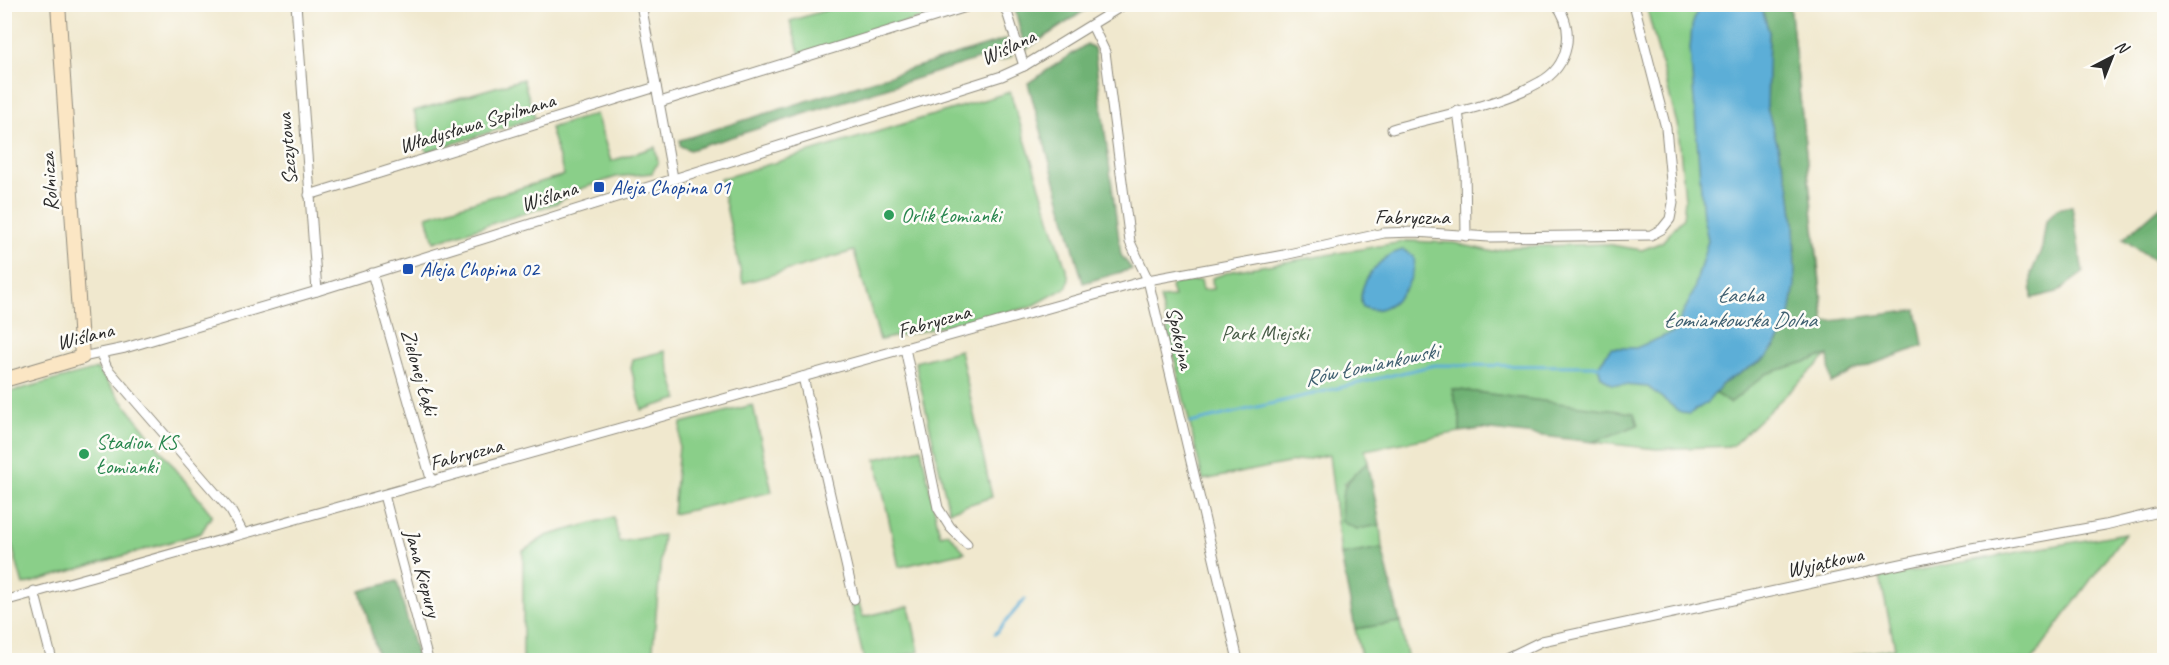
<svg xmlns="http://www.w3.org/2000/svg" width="2169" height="665" viewBox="0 0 2169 665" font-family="Caveat,sans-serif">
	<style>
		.green { fill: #8acf89; stroke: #5a7d5a; stroke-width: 1.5 }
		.forest { fill: #6fb275; stroke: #4d6e50; stroke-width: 1.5 }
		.water { fill: #5caed7; stroke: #446c81; stroke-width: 1.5 }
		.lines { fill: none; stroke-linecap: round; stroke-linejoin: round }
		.stream { stroke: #5caed7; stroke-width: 3 }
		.street-casing { stroke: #8e8a7c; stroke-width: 11 }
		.secondary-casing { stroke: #8e8a7c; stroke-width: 16 }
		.street { stroke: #fff; stroke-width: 9 }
		.secondary { stroke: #fbe6c4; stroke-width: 14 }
		.transit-dot { fill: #1a4fb4; stroke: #fdfcf7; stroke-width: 2 }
		.leisure-dot { fill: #2e9e5b; stroke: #fdfcf7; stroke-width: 2 }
		.labels { text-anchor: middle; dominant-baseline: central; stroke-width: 5; stroke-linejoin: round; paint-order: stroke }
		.street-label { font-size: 21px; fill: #2b2b2b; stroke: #fdfcf7 }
		.transit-label { font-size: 21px; fill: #164399; stroke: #fdfcf7; text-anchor: start }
		.leisure-label { font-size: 21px; fill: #27864d; stroke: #fdfcf7; text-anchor: start }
		.park-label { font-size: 21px; fill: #485c47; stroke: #fdfcf7 }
		.water-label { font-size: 22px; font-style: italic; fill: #3f5f70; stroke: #fdfcf7 }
	</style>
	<rect width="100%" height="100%" fill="#fdfcf7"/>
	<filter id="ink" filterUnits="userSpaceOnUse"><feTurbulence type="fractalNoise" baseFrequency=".0167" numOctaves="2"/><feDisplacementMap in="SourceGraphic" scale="12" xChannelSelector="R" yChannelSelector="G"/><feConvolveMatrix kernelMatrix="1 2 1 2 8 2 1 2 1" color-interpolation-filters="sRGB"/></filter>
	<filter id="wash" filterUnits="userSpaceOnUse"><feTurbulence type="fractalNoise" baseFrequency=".008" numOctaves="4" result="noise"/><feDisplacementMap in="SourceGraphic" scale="24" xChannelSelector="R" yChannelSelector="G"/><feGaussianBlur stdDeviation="1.35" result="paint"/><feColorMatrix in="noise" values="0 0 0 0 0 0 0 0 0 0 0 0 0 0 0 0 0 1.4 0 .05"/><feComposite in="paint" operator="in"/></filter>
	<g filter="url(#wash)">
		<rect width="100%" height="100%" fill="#f0e8ce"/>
		<g class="green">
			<polygon points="843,5 964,5 800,55 790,21"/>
			<polygon points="1646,5 1790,5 1828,355 1732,446 1657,449 1593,442 1637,425 1634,414 1452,389 1460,418 1460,432 1365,450 1368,462 1344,484 1357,529 1380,525 1382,548 1341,555 1329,455 1203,480 1160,298 1174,297 1171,287 1175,283 1201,280 1203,290 1213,289 1212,278 1232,271 1408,241 1454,243 1494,252 1513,247 1605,244 1642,250 1662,242 1683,218 1685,199 1678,128"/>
			<polygon points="523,79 535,118 427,152 414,111"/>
			<polygon points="1010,92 1069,278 1067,287 1031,307 880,340 854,251 743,283 720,179"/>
			<polygon points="596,114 611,161 655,147 658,162 652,173 616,177 580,189 557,203 434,242 427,216 564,175 550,128"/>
			<polygon points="960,350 992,497 949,511 915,362"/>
			<polygon points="665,351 678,399 642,410 631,368 633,359"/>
			<polygon points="97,369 212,515 201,533 23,585 5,521 5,393"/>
			<polygon points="753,405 772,492 673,514 681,423"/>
			<polygon points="921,448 940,535 948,533 965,552 899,567 876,459"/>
			<polygon points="614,517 619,542 663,535 652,660 523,660 523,551 546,536"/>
			<polygon points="2125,533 2032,660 1826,660 1895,648 1880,577"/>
			<polygon points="859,604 863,617 909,606 919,652 885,660 864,660 851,606"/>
			<polygon points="1400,622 1408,660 1362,660 1355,629"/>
		</g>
		<g class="forest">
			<polygon points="1014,5 1014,4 1093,5 1025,50"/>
			<polygon points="1761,5 1790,5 1824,322 1917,310 1923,346 1856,370 1831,383 1828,355 1766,374 1730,403 1714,393 1722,384 1766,358 1788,328 1795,253 1794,224 1790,189 1767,108 1769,32"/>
			<polygon points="1007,39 1012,56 1000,61 981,58 690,150 680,146 680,140"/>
			<polygon points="1087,44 1094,48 1121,255 1132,269 1083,283 1028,83"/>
			<polygon points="2164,203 2164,267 2123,239"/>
			<polygon points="2072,206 2083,273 2057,292 2032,298 2031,274 2042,248 2046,221 2057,209"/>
			<polygon points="1452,389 1634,413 1638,425 1593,442 1483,429 1460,432 1460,418"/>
			<path d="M1368,462L1380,525L1357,529L1342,522C1340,487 1343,484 1368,462Z"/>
			<polygon points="1382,548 1400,622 1355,629 1341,555"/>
			<polygon points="397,581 417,657 406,660 379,660 360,591"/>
		</g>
		<g class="water">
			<polygon points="1699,5 1761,5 1769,32 1767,108 1790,189 1794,224 1795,284 1788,328 1766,358 1722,384 1707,403 1689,414 1681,413 1648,387 1611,384 1601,376 1598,366 1611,348 1636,348 1674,332 1693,293 1708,240 1703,217 1690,49 1692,26"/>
			<path d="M1403,250L1414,256C1419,281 1387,322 1362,306C1356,283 1381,255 1403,250Z"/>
		</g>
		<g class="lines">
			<g class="stream">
				<polyline points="1190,423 1435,365 1601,366"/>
				<polyline points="995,634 1025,599"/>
			</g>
		</g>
	</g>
	<g filter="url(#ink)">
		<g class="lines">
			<g class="street-casing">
				<g id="street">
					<polyline points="296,4 317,291"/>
					<polyline points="641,4 673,178"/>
					<polyline points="1002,4 1007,12 1024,66"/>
					<polyline points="1092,25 1105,52 1130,242 1148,280 1238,660"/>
					<polyline points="660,102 976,4"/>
					<polyline points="1458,111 1465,164 1466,236"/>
					<path d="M1392,129C1438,116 1498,106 1540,82C1569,67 1576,29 1556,4"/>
					<polyline points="309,195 656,87"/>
					<polyline points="372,273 432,482"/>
					<polyline points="905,348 938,508 950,527 967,544"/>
					<polyline points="101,354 107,368 231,511 243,533"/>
					<polyline points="82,357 125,348 317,291 1002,76 1024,66 1125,4"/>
					<polyline points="803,377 854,599"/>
					<polyline points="384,495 428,660"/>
					<polyline points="34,591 52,660"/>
					<polyline points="4,601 1148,280 1284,255 1384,233 1415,232 1489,237 1651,235 1662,229 1670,219 1673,203 1666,128 1634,4"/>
					<polyline points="655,660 656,659"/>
					<polyline points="1503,660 1542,641 1966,550 2105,525 2159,512"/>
				</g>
			</g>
			<g class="secondary-casing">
				<polyline id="secondary" points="4,380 82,357 58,4"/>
			</g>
			<use href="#street" class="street"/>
			<use href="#secondary" class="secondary"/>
		</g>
	</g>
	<g class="transit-dot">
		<rect x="593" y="181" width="12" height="12" rx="3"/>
		<rect x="402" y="263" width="12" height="12" rx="3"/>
	</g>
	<g class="leisure-dot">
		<circle cx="889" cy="215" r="6"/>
		<circle cx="84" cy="454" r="6"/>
	</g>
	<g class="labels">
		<g class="street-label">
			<text transform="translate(1008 47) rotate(-25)">Wiślana</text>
			<text transform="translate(477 123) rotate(-17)">Władysława Szpilmana</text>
			<text transform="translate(287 149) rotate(-95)">Szczytowa</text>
			<text transform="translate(49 182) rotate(-94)">Rolnicza</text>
			<text transform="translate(549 196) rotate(-18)">Wiślana</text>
			<text x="1412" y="217">Fabryczna</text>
			<text transform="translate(934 321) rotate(-16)">Fabryczna</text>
			<text transform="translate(85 336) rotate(-14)">Wiślana</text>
			<text transform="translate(1180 338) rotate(77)">Spokojna</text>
			<text transform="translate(420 372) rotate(74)">Zielonej Łąki</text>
			<text transform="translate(466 454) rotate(-15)">Fabryczna</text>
			<text transform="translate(1825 562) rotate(-12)">Wyjątkowa</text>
			<text transform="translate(423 573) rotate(75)">Jana Kiepury</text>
		</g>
		<g class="transit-label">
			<text x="611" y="187">Aleja Chopina 01</text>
			<text x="420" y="269">Aleja Chopina 02</text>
		</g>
		<g class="leisure-label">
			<text x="901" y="215">Orlik Łomianki</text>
			<text x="96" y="442">Stadion KS<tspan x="96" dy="24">Łomianki</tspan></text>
		</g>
		<g class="park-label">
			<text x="1265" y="333">Park Miejski</text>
		</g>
		<g class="water-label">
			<text x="1740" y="295">Łacha<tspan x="1740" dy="25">Łomiankowska Dolna</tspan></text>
			<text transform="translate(1371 365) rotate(-12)">Rów Łomiankowski</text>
		</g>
	</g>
	<rect width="2169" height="665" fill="none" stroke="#fdfcf7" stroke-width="24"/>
	<g transform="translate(2112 57) rotate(42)" stroke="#fdfcf7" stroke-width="4.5" paint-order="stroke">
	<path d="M0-4.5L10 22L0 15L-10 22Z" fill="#2b2b2b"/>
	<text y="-9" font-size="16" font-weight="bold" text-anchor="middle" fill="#2b2b2b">N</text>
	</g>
</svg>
